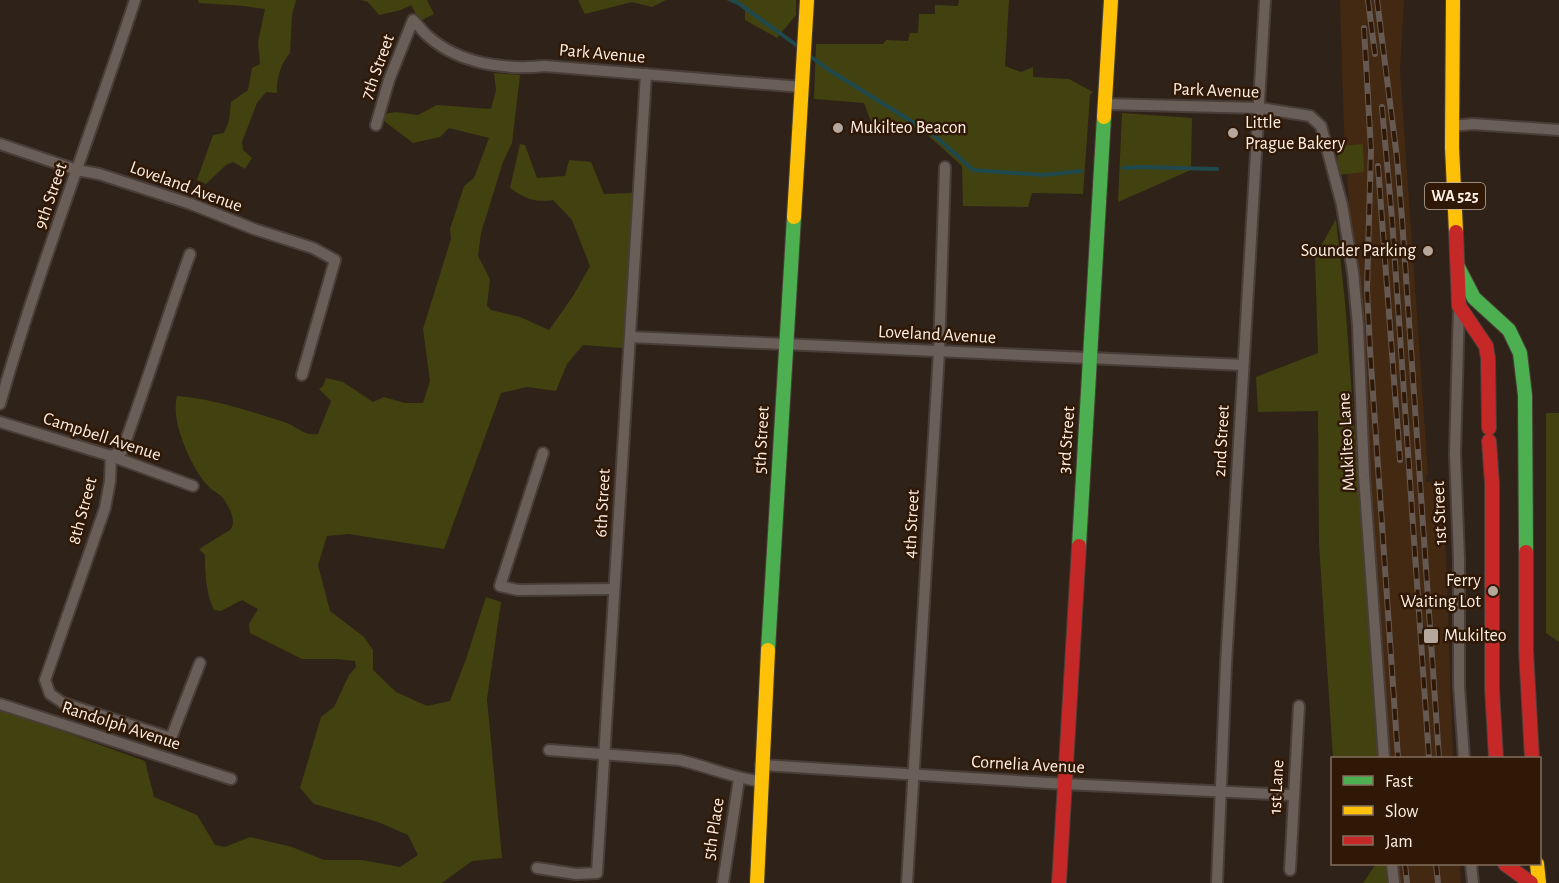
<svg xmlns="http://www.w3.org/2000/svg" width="1559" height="883" viewBox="0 0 1559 883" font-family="'Alegreya Sans',sans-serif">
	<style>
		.built { fill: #432812 }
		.green { fill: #41420f }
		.pier { fill: #2f2219 }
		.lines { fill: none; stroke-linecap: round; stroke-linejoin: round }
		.stream { stroke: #1f494d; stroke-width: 4 }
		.street-casing { stroke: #493e37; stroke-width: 14 }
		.fast-casing { stroke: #493e37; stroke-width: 16 }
		.slow-casing { stroke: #493e37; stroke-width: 16 }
		.jam-casing { stroke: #493e37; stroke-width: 16 }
		.street { stroke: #6a5f58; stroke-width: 10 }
		.fast { stroke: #4caf50; stroke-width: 14 }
		.slow { stroke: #ffc107; stroke-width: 14 }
		.jam { stroke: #c62828; stroke-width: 14 }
		.rail-casing { stroke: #655952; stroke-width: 6 }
		.rail { stroke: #2f1805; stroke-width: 4; stroke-dasharray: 11; stroke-linecap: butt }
		.poi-dot { fill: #b6a79c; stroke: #2f1805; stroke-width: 2 }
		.labels { text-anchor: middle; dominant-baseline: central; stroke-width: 5; stroke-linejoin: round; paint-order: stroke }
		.shield { fill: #2f1805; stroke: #c1aea0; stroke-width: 1.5 }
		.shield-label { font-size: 16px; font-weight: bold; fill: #ffeee3 }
		.street-label { font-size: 18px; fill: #ffeee3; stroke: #2f1805 }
		.poi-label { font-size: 18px; fill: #ffeee3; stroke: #2f1805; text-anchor: start }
	</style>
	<rect width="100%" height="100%" fill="#2f2219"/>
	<g class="built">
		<polygon points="1340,0 1404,0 1400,71 1428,474 1426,475 1426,482 1438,481 1446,554 1453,758 1389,758 1344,131"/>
		<polygon points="1397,864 1460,864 1461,883 1398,883"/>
	</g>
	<g class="green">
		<path d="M198,0H296L292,15L290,53C281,63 276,80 277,93L266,92L257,103L242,142L243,150L252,158L245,169L233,162L226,165L206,184L197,180L213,135L224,133L229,121L231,102L248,90L252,68L260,64L258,42L265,9L244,6L199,3Z"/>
		<polygon points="361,0 427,0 434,14 420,21 411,5 401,10 379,15 368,2"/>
		<polygon points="578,0 666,0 652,7 632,2 585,14"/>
		<polygon points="726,0 796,0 796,15 777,38 745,20 745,7"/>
		<polygon points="959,0 1009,0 1005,66 1021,72 1033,67 1033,77 1069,79 1093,92 1090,95 1083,194 1032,193 1028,207 963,206 962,166 921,129 871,122 864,103 814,99 816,44 883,44 886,40 908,41 910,33 918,33 919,14 935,14 935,5 958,6"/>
		<path d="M494,73L520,75L512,143L503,162L481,233L478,256L490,279L487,306L491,310L520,317L549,330L573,296L590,266L572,220L553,200C535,203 524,198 510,188L520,144L525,145L537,178L565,176L569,160L591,162L604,194L633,193L623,348L583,345L567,364L556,391L527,387L501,393L444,549L349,534L327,536L318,565L330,611L364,637L373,650V670L396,692L427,706L450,701L466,659L486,597L501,602L487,699L502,858L472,861L442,883H0V709L145,761L154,797L197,815L215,845L225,847L250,837L292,847L324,860H362L400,867L418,855L408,835L378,822L314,804L300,788L321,717L334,707L349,675L356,667L355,661L337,659H302L250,633L249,624L258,609L242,600L221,611L214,610C206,594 205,573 205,555L199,549L230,530C237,522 230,509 225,501C222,494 213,492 208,486C191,467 170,421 177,396C214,399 249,411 284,422C299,427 302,436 318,434L331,401L319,389L323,386L326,378L343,382L373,402L384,397L405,403H423L430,381L423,329L451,239L450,229L464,186L474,178L489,138L449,128L440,137L413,143L384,121L385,114L395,112L418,115L437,105L491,109L496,90Z"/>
		<polygon points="1122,113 1192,118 1191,170 1118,202"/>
		<polygon points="1363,144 1364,172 1338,175 1337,146"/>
		<polygon points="1336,219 1345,302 1379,758 1333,758 1319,544 1318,411 1258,412 1256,377 1318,353 1315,257"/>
		<polygon points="1546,413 1559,413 1559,642 1546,633"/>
		<polygon points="1376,864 1386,864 1388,883 1363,883"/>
	</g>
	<polygon class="pier" points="1559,667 1559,881 1551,761 1556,760 1554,725 1548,724 1545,677"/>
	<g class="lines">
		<g class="stream">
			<polyline points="731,0 738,3 799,47"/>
			<polyline points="807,54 829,70 935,136 973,170 1044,175 1081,171"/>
			<polyline points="1123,168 1141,167 1217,169"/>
		</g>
		<g class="street-casing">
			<g id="street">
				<polyline points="1105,104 1260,108 1310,116 1321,126 1342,205 1353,272 1358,325 1364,476 1384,758"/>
				<path d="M376,125L389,80L413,20C418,25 423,32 429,37C460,64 505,70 545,66L802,87"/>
				<polyline points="1452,126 1473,124 1559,130"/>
				<polyline points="0,144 77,170 99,174 191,204 254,229 313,248 335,260 302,375"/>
				<polyline points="1459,306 1455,454 1459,559 1459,686 1464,758"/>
				<polyline points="630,337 1243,365"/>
				<path d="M0,404C39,267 91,135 135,0"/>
				<polyline points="0,422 111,456 193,486"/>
				<polyline points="543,453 500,586 518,590 614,589"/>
				<polyline points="111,456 110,481 105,508 45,680 50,694 63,703 171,738 200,663"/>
				<path d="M111,456L122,451C146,386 166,320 190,254"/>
				<polyline points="0,704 231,779"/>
				<path d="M549,750L679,760C707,766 732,778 760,781"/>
				<polyline points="761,765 1065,784 1292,795"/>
				<polyline points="1392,864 1394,883"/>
				<polyline points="1471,864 1473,883"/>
				<polyline points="537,868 576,874 597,873 646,74"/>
				<polyline points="1290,870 1299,706"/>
				<polyline points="723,883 739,779"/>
				<polyline points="907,883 939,352 945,167"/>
				<polyline points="1217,883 1226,664 1265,0"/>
			</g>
		</g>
		<g class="fast-casing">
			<g id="fast">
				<polyline points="1458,267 1474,298 1509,330 1520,353 1525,395 1526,552"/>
				<polyline points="1079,546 1104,117"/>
				<polyline points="768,650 794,217"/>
			</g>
		</g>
		<g class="slow-casing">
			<g id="slow">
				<polyline points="1453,0 1452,147 1456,232"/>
				<polyline points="1104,117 1111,0"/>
				<polyline points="794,217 807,0"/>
				<polyline points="1537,864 1539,883"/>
				<polyline points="757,883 768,650"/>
			</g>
		</g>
		<g class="jam-casing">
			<g id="jam">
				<polyline points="1456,232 1459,306 1486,346 1488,358 1489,428"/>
				<polyline points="1489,441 1492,483 1492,688 1496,758"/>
				<polyline points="1526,552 1526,650 1532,758"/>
				<polyline points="1505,864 1531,883"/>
				<polyline points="1059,883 1079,546"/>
			</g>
		</g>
		<use href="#street" class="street"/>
		<use href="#fast" class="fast"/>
		<use href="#slow" class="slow"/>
		<use href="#jam" class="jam"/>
		<g class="rail-casing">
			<g id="rail">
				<polyline points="1368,0 1375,54"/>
				<polyline points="1377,0 1397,158 1402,219 1439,758"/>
				<polyline points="1364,28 1371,150 1367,289 1370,350 1398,758"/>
				<polyline points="1382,107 1392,219 1429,758"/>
				<polyline points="1378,166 1400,460"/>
				<polyline points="1405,864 1407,883"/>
				<polyline points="1436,864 1438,883"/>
			</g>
		</g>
		<use href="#rail" class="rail"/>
	</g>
	<g class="poi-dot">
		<circle cx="838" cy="128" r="6"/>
		<circle cx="1233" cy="133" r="6"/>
		<circle cx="1428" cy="251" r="6"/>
		<circle cx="1493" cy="591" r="6"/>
		<rect x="1423" y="628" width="16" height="16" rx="3"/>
	</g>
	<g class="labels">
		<rect class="shield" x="1425" y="183" width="60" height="26" rx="4.5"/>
		<g class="shield-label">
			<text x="1455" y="196">WA 525</text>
		</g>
		<g class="street-label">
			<text transform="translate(602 54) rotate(5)">Park Avenue</text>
			<text transform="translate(378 67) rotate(-70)">7th Street</text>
			<text transform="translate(1216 91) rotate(2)">Park Avenue</text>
			<text transform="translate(186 187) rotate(20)">Loveland Avenue</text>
			<text transform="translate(51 196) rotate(-71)">9th Street</text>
			<text transform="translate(937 335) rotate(3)">Loveland Avenue</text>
			<text transform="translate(102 437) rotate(18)">Campbell Avenue</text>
			<text transform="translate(762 440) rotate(-87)">5th Street</text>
			<text transform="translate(1067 440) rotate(-86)">3rd Street</text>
			<text transform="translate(1222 441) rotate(-87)">2nd Street</text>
			<text transform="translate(1347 442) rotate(-93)">Mukilteo Lane</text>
			<text transform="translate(603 503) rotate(-87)">6th Street</text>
			<text transform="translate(83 511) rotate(-75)">8th Street</text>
			<text transform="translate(1440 513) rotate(-92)">1st Street</text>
			<text transform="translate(912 524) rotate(-87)">4th Street</text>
			<text transform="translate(121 726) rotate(18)">Randolph Avenue</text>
			<text transform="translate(1028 765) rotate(3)">Cornelia Avenue</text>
			<text transform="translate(1277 787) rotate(-87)">1st Lane</text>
			<text transform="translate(714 829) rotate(-81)">5th Place</text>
		</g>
		<g class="poi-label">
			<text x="1245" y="123">Little<tspan x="1245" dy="21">Prague Bakery</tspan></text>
			<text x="850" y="128">Mukilteo Beacon</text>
			<text x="1416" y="251" text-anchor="end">Sounder Parking</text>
			<text x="1481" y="581" text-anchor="end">Ferry<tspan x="1481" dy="21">Waiting Lot</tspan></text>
			<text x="1444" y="636">Mukilteo</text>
		</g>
	</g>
	<rect x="1331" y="757" width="210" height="108" fill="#2f1805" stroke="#826e5e" stroke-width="1.5"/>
	<rect x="1343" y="776" width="30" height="9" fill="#4caf50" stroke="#826e5e" stroke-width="1.5"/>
	<text x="1385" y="787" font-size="18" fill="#ffeee3">Fast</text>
	<rect x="1343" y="806" width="30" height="9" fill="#ffc107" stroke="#826e5e" stroke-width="1.5"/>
	<text x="1385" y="817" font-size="18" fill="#ffeee3">Slow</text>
	<rect x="1343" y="836" width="30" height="9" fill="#c62828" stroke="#826e5e" stroke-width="1.5"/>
	<text x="1385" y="847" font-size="18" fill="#ffeee3">Jam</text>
</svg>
